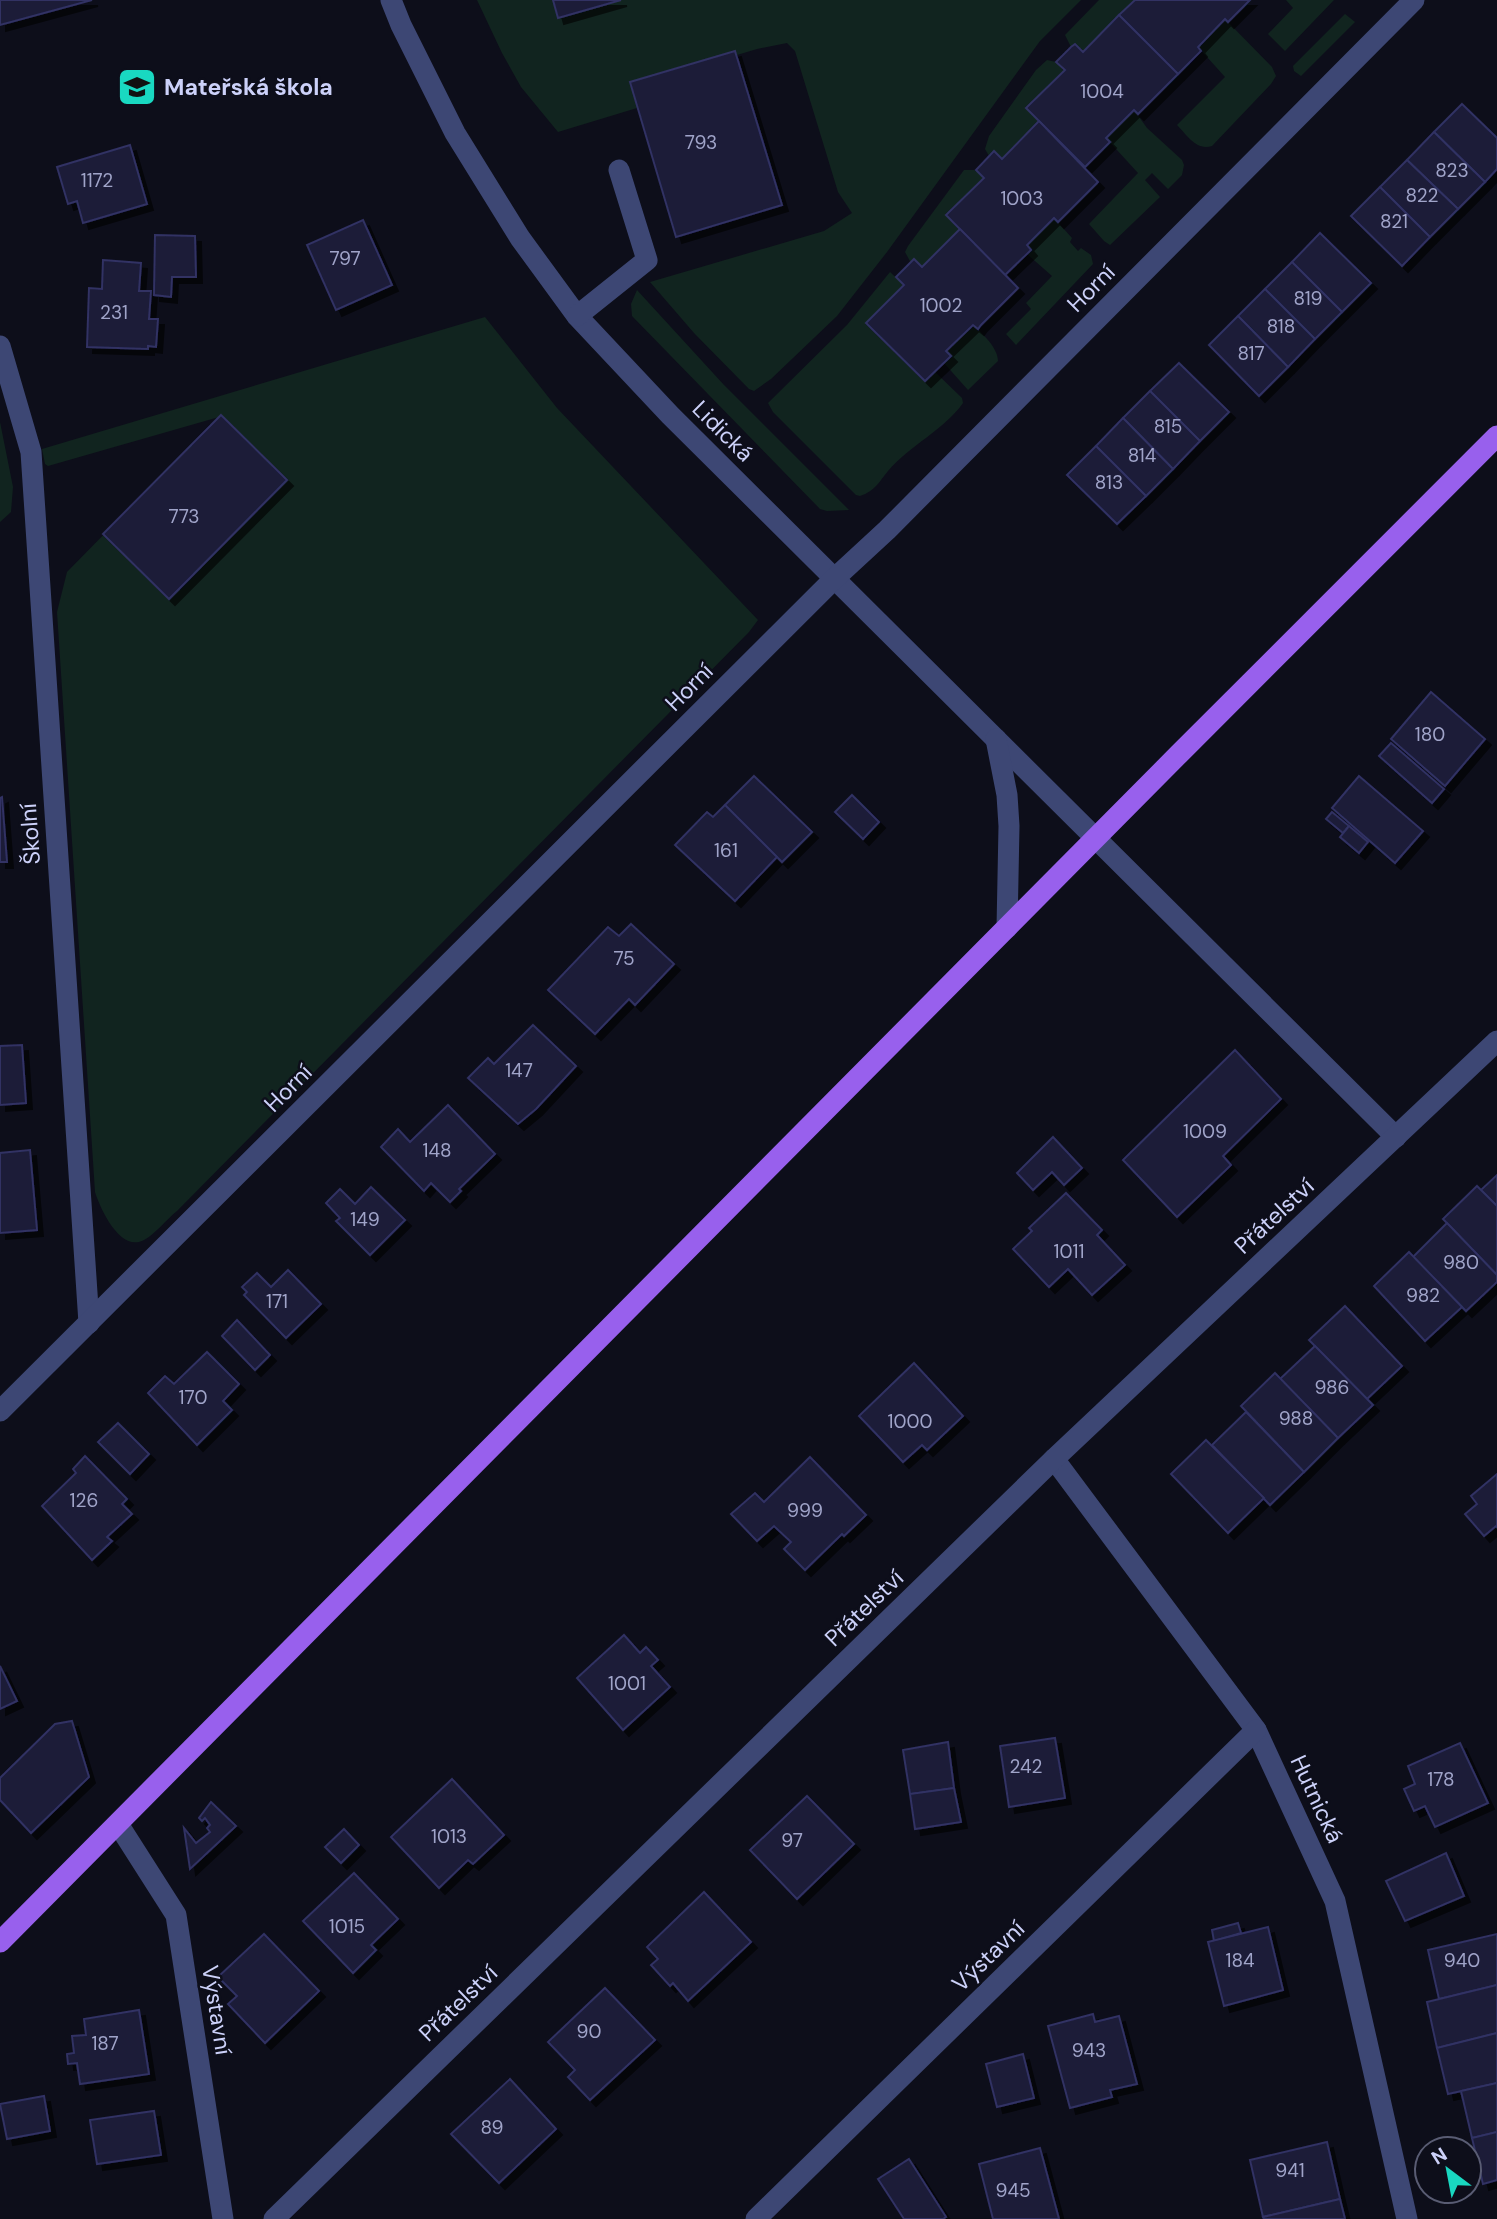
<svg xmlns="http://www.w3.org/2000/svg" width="1497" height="2219" viewBox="0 0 1497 2219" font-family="'DM Sans',sans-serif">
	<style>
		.green { fill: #11241f }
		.building { fill: #1b1c39; stroke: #303163; stroke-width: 2; filter: url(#shadow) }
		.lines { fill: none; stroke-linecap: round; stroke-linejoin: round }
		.minor { stroke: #3d4774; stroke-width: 21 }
		.major { stroke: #9860ed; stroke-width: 21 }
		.labels { text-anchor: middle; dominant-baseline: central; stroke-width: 5; stroke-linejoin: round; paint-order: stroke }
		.number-label { font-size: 19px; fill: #a0a4c9 }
		.poi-label { font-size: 23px; font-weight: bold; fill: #ccd1f9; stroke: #0d0e1a; text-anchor: start }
		.street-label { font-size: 23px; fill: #ccd1f9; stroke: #0d0e1a }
	</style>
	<defs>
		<filter id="shadow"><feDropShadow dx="6" dy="6" stdDeviation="0" flood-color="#0009"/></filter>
	</defs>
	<rect width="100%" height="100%" fill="#0d0e1a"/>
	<g class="green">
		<polygon points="477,0 1081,0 1040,41 887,252 837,316 771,379 754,391 749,389 694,333 650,282 824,231 852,213 838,192 795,51 787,43 757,49 737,55 735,51 630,82 637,108 558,132 521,87 502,53"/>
		<polygon points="1099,0 1135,0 1083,52 1071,47 1065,35"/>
		<polygon points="1286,0 1334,0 1285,51 1268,34 1293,8"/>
		<polygon points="1345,14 1355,22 1301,76 1294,71 1293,66"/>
		<path d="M1225,19L1272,67L1276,76L1271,84L1212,146C1196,151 1187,135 1177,125L1225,77L1198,47Z"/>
		<polygon points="1047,60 1056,62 1065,70 1027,108 1039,121 1002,159 994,151 989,156 985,149 989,136 1036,70"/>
		<polygon points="1134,110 1147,128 1182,160 1184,165 1182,175 1168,189 1152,173 1145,180 1160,197 1110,245 1104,241 1089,224 1138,173 1106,138"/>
		<polygon points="964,170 976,170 984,178 946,215 960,229 922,267 911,263 905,252 908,246"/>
		<polygon points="1054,218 1072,238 1070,242 1078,251 1081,248 1091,255 1093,264 1016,345 1006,334 1031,309 1026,303 1052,276 1027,254 1027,245"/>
		<path d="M890,272L904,285L866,324L920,377L925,381L935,372L962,398L963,403C944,430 910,445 888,471C879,482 875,491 860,496L856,495L773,412L768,403L847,325Z"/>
		<polygon points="637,290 724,385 849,510 827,511 820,509 632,316 631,304"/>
		<path d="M485,317L557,408L758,620L749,632L177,1211C166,1220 155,1234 144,1240C120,1253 100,1208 95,1192L57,612L67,572L219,417L48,466L45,464L42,449Z"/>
		<path d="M973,325C983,334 998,348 998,361L968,390L944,363L951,356L946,351Z"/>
		<polygon points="0,422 13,487 11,512 0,522"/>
	</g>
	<g class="building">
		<polygon points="0,0 92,0 0,25"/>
		<polygon points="553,0 621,0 558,18"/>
		<polygon points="1135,0 1250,0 1228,22 1225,19 1198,47 1201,51 1178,74 1119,15"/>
		<polygon points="1119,15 1178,74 1138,114 1134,110 1106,138 1110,142 1085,167 1026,108 1065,70 1056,62 1071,47 1075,44 1083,52"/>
		<polygon points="735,51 782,205 676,237 630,82"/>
		<polygon points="1462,104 1497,138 1497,169 1485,182 1434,132"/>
		<polygon points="1039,121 1098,182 1058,222 1054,218 1027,245 1031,250 1005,275 946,215 984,178 976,170 994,151 1002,159"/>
		<polygon points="1434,132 1485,182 1458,209 1407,160"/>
		<polygon points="130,145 147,204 83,223 77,201 68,204 57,167"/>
		<polygon points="1407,160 1458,209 1430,237 1380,187"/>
		<polygon points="1380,187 1430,237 1402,266 1351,216"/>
		<polygon points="363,220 392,285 336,310 307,245"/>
		<polygon points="960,229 1018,288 981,325 978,329 973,325 946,351 951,356 925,381 866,323 904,285 896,277 914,259 922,267"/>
		<polygon points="1320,233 1371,283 1342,312 1292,262"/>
		<polygon points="155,235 195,236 196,277 172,277 171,297 154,295"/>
		<polygon points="103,260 141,263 139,291 151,291 149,319 158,319 156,347 148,346 148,349 87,347 89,288 102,289"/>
		<polygon points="1292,262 1342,312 1315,339 1265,289"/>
		<polygon points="1265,289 1315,339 1288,367 1238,316"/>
		<polygon points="1238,316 1288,367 1259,396 1209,345"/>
		<polygon points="1179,363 1229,412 1200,441 1150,391"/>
		<polygon points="1150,391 1200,441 1173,469 1123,418"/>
		<polygon points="221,415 287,480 169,599 103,534"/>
		<polygon points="1123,418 1173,469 1146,496 1096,446"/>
		<polygon points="1096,446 1146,496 1117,524 1067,475"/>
		<polygon points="1431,692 1485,739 1445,786 1391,739"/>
		<polygon points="1391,743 1444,789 1432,803 1379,756"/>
		<polygon points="754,776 812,832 782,862 725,805"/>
		<polygon points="1359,776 1423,831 1395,863 1332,808"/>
		<polygon points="852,795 879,822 863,839 835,812"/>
		<polygon points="2,797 7,862 0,862 0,798"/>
		<polygon points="725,805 777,857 735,901 675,845 707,812 713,817"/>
		<polygon points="1332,812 1349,826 1343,833 1326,819"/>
		<polygon points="1349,826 1368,842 1359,853 1340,837"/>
		<polygon points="631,924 674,964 635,1005 629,999 595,1034 548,990 608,927 619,936"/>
		<polygon points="533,1025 576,1066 536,1109 518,1124 468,1078 488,1058 494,1064"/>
		<polygon points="22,1045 26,1103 0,1105 0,1046"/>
		<polygon points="1235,1050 1281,1099 1223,1156 1231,1165 1177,1217 1123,1160"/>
		<polygon points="448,1105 495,1154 459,1189 461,1191 450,1202 431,1183 424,1191 381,1147 398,1129 410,1142"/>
		<polygon points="1053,1137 1082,1168 1064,1185 1052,1172 1033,1190 1017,1173"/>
		<polygon points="30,1150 37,1230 0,1233 0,1153"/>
		<polygon points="1497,1175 1497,1206 1481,1190"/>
		<polygon points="1477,1186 1497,1206 1497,1275 1443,1219"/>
		<polygon points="371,1187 405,1220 370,1255 336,1221 340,1218 326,1203 340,1189 355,1204"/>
		<polygon points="1066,1193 1102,1230 1097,1235 1125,1265 1092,1295 1068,1269 1049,1287 1013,1249 1032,1231 1029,1228"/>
		<polygon points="1447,1223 1497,1275 1497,1282 1466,1311 1413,1257"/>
		<polygon points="1409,1252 1462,1307 1425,1341 1374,1286"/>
		<polygon points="288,1270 321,1304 286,1338 244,1295 247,1292 242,1287 257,1273 271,1287"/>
		<polygon points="1345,1306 1402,1366 1367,1399 1309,1340"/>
		<polygon points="237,1320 270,1355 255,1370 222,1336"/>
		<polygon points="1315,1346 1373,1405 1338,1438 1280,1379"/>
		<polygon points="207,1352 239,1384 223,1401 232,1410 197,1445 148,1393 165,1376 174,1384"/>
		<polygon points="914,1363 963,1416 927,1450 922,1445 903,1462 859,1416"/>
		<polygon points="1275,1373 1338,1438 1304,1472 1241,1406"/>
		<polygon points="1246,1412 1304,1472 1270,1505 1212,1445"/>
		<polygon points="118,1423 149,1454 130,1474 98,1442"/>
		<polygon points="1206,1440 1264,1498 1228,1533 1171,1474"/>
		<polygon points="85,1456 127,1499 122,1504 132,1514 107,1537 112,1541 92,1560 42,1506 76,1473 73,1469"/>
		<polygon points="810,1457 866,1515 844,1536 842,1534 805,1570 784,1549 791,1542 774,1526 757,1541 731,1514 755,1493 764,1502"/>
		<polygon points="1497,1474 1497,1527 1496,1526 1484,1536 1465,1514 1477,1504 1471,1496"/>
		<polygon points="624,1635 640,1653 646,1647 658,1660 651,1666 670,1687 623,1730 577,1678"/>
		<polygon points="0,1666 17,1701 0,1709"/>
		<polygon points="72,1721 89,1777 31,1833 0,1800 0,1778 55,1724"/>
		<polygon points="1055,1738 1065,1798 1009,1807 1000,1746"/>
		<polygon points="948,1742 954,1788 910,1794 903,1750"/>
		<polygon points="1460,1743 1488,1803 1435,1827 1425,1806 1414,1811 1404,1789 1415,1784 1408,1766"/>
		<polygon points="452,1779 504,1835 473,1864 468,1860 439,1888 391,1837"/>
		<polygon points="954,1788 961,1822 915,1829 910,1794"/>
		<polygon points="807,1796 854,1844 797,1899 750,1850"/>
		<polygon points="211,1802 236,1826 190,1869 184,1828 196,1843 210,1832 207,1828 210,1825 205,1818 202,1821 199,1818"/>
		<polygon points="344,1829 359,1845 341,1863 325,1847"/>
		<polygon points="1446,1853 1464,1896 1405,1921 1386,1881"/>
		<polygon points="354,1873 398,1919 371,1945 376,1950 353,1973 303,1921"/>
		<polygon points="704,1892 751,1942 688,2001 673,1983 670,1986 651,1965 658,1959 647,1947"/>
		<polygon points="1238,1923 1241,1933 1214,1941 1212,1930"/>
		<polygon points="1268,1927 1283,1990 1224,2006 1208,1942"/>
		<polygon points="264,1934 319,1991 265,2043 228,2004 237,1996 218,1977"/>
		<polygon points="1497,1934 1497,1985 1439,1999 1428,1950"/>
		<polygon points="1497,1985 1497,2033 1437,2048 1427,2002"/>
		<polygon points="605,1988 655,2040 590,2100 568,2077 575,2070 548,2042"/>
		<polygon points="139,2010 149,2074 80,2084 77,2063 68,2064 67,2054 74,2053 72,2036 86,2035 84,2019"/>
		<polygon points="1093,2014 1095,2022 1119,2016 1137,2084 1110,2090 1112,2097 1070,2108 1048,2026"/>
		<polygon points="1497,2033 1497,2083 1448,2094 1437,2048"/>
		<polygon points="1023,2054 1034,2098 997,2107 986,2064"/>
		<polygon points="510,2079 556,2129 499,2183 451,2134"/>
		<polygon points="1497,2083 1497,2132 1472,2138 1461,2091"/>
		<polygon points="44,2096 50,2131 7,2139 0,2104"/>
		<polygon points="154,2111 161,2155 97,2164 90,2120"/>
		<polygon points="1497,2132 1497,2180 1483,2184 1472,2138"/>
		<polygon points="1327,2142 1340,2199 1263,2217 1250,2160"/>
		<polygon points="1040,2148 1059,2219 993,2219 979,2164"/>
		<polygon points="909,2159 946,2217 943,2219 904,2219 878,2179"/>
		<polygon points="1340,2199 1345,2219 1264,2219 1263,2217"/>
	</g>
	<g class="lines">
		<g class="minor">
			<polyline points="391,0 401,25 455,133 520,238 577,316 670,415 1396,1137"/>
			<polyline points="577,316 647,260 619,170"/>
			<polyline points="0,346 31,452 89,1323"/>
			<polyline points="996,739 1007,795 1009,826 1007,928"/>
			<polyline points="0,1411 835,578 887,530 1414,0"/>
			<polyline points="1054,1459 1256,1730 1335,1901 1407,2219"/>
			<polyline points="118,1824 176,1915 223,2219"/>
			<polyline points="274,2219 1054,1459 1497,1041"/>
			<polyline points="756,2219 1256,1730"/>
		</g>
		<polyline class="major" points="0,1942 1179,754 1497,436"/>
	</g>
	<defs>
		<g id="school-square" transform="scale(2.0125)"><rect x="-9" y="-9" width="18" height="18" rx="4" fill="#19d8c1" stroke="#0d0e1a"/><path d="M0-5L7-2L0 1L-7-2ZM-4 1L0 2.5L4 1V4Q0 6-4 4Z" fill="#111"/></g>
	</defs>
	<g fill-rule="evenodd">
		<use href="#school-square" x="137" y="87"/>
	</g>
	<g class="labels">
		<g class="number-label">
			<text x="1102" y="91">1004</text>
			<text x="701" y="142">793</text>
			<text x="1452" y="170">823</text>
			<text x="97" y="180">1172</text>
			<text x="1422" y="195">822</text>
			<text x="1022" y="198">1003</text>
			<text x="1394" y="221">821</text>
			<text x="345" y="258">797</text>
			<text x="1308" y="298">819</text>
			<text x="941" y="305">1002</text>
			<text x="114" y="312">231</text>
			<text x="1281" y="326">818</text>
			<text x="1251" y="353">817</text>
			<text x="1168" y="426">815</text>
			<text x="1142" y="455">814</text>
			<text x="1109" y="482">813</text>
			<text x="184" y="516">773</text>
			<text x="1430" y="734">180</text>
			<text x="726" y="850">161</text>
			<text x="624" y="958">75</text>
			<text x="519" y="1070">147</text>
			<text x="1205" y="1131">1009</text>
			<text x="437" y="1150">148</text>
			<text x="365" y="1219">149</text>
			<text x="1069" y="1251">1011</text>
			<text x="1461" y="1262">980</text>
			<text x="1423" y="1295">982</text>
			<text x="277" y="1301">171</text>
			<text x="1332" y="1387">986</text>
			<text x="193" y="1397">170</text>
			<text x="1296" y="1418">988</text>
			<text x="910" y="1421">1000</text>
			<text x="84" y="1500">126</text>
			<text x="805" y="1510">999</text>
			<text x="627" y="1683">1001</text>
			<text x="1026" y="1766">242</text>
			<text x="1441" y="1779">178</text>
			<text x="449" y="1836">1013</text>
			<text x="792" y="1840">97</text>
			<text x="347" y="1926">1015</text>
			<text x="1240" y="1960">184</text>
			<text x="1462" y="1960">940</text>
			<text x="589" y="2031">90</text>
			<text x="105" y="2043">187</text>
			<text x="1089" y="2050">943</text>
			<text x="492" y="2127">89</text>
			<text x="1290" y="2170">941</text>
			<text x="1013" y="2190">945</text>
		</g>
		<g class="poi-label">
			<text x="164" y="87">Mateřská škola</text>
		</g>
		<g class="street-label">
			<text transform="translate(1091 288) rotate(-45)">Horní</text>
			<text transform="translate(723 431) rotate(45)">Lidická</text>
			<text transform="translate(689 687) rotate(-45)">Horní</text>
			<text transform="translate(30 834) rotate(-94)">Školní</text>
			<text transform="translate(288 1088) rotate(-45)">Horní</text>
			<text transform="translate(1274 1216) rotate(-43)">Přátelství</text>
			<text transform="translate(864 1608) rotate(-44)">Přátelství</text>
			<text transform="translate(1317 1799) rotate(65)">Hutnická</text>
			<text transform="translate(988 1956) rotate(-44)">Výstavní</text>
			<text transform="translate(458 2003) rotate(-44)">Přátelství</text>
			<text transform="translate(217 2010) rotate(81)">Výstavní</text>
		</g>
	</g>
	<g transform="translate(1448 2170) rotate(328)"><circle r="33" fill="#0d0e1a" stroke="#595c73" stroke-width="2"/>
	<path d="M0-5L12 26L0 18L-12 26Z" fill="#19d8c1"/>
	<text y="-10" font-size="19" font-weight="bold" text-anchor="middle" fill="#ccd1f9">N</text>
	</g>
</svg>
